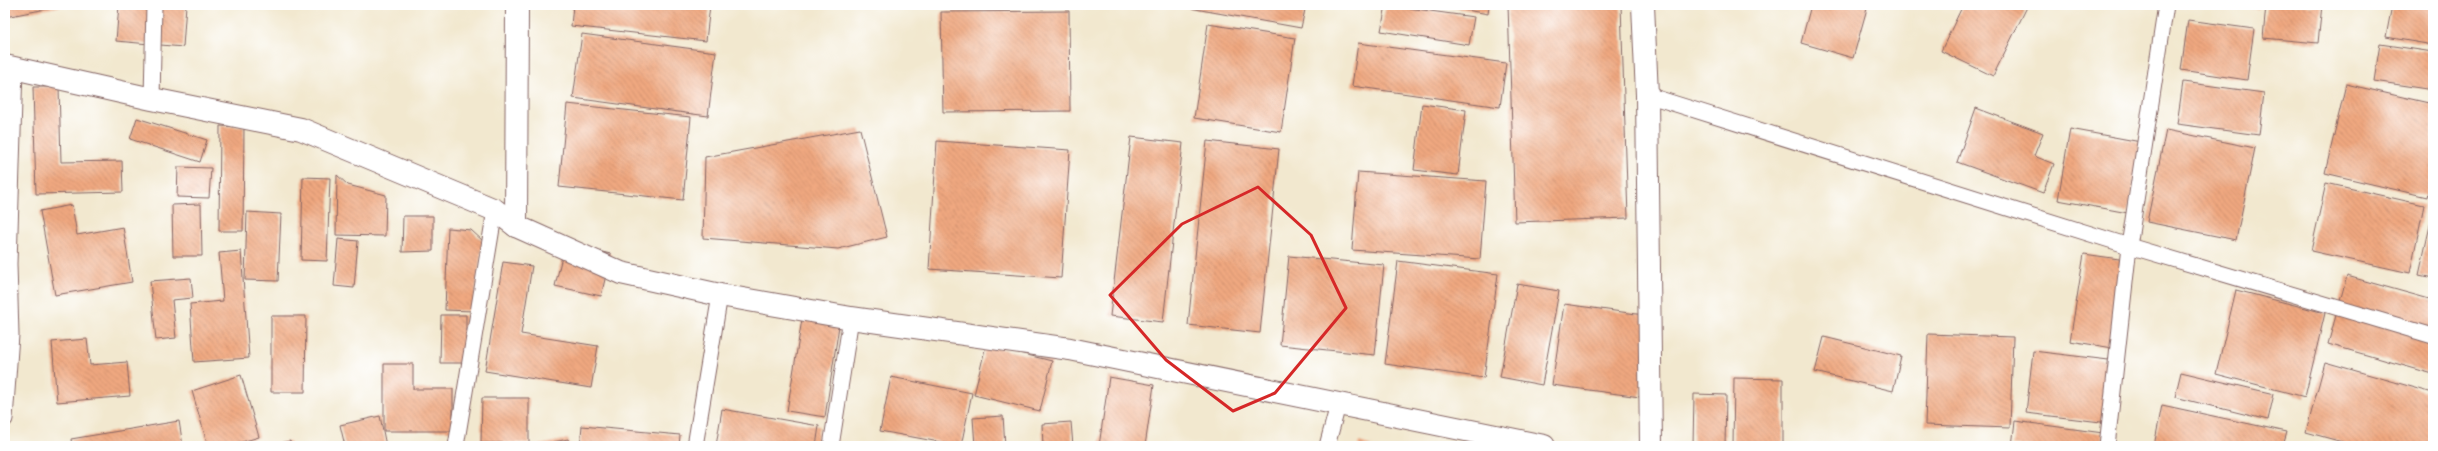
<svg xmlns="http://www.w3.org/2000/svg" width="2438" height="451" viewBox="0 0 2438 451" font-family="'Libre Caslon Text',serif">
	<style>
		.building { fill: url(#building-back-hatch) }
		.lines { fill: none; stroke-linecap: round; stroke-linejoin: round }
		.service-casing { stroke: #856564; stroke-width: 17 }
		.minor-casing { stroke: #856564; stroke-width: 24 }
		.tertiary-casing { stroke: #856564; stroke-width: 24 }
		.service { stroke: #fff; stroke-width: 15 }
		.minor { stroke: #fff; stroke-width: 22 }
		.tertiary { stroke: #fff; stroke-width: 22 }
		.marked { fill: none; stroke: #d62828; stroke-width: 3; stroke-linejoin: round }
	</style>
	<defs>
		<pattern id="building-back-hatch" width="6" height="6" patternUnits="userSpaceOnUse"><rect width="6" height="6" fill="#f0a880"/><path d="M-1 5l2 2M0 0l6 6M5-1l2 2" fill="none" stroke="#c48869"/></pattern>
	</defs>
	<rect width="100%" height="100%" fill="#fff"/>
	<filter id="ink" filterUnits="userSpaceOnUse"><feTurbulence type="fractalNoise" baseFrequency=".025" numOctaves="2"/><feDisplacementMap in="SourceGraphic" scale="8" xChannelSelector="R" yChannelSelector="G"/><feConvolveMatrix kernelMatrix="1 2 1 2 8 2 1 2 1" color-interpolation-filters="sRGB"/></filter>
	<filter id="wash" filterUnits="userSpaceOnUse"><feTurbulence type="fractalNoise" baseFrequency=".012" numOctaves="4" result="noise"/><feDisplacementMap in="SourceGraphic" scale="16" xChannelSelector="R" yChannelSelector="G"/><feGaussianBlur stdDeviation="0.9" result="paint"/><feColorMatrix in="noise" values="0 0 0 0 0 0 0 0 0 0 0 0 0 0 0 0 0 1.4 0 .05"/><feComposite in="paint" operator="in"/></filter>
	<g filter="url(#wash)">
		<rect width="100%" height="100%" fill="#f2e8cf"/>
		<g id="blocks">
			<g class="building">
				<polygon points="5,5 62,5 62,6 5,17"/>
				<polygon points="119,5 186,5 183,47 116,41"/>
				<polygon points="573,5 710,5 706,41 571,26"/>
				<polygon points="1173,5 1306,5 1301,28"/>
				<polygon points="1386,5 1474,17 1469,45 1381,31"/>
				<polygon points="1440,5 1489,5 1488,14"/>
				<polygon points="1508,5 1621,5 1628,218 1515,222"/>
				<polygon points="1811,5 1868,5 1853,58 1801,43"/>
				<polygon points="1963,5 2023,5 2027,7 1993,76 1941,51"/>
				<polygon points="2224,5 2258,5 2257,9"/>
				<polygon points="2266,5 2322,5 2318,43 2263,38"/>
				<polygon points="2392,5 2433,5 2433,45 2386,37"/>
				<polygon points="1069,11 1070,111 943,112 941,12"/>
				<polygon points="2188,20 2254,29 2247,80 2181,70"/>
				<polygon points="1208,24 1295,38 1281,132 1194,118"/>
				<polygon points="582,34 716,52 708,116 573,98"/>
				<polygon points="1358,43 1506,63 1500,107 1352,86"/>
				<polygon points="2380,44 2433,52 2433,90 2374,81"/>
				<polygon points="5,82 7,83 5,165"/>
				<polygon points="2183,82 2264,93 2259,135 2177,124"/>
				<polygon points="2346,84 2433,104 2433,170 2427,197 2325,173"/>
				<polygon points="33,87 59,87 61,162 122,161 123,192 36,194"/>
				<polygon points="567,104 691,117 683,200 559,187"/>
				<polygon points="1422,104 1466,110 1458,175 1414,170"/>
				<polygon points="1976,108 2043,133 2034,156 2054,164 2043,193 1957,162"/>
				<polygon points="137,118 207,140 200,162 130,139"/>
				<polygon points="220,126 244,127 243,231 219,231"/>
				<polygon points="860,129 887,237 838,249 703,238 705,157"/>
				<polygon points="2070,129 2141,142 2128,213 2058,200"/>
				<polygon points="2166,130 2255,148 2236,240 2147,222"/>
				<polygon points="1131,137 1183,143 1163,322 1110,316"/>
				<polygon points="937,141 1070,150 1061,278 929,269"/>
				<polygon points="1207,141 1279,149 1260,333 1188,325"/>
				<polygon points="178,167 211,168 209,198 177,197"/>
				<polygon points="1358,172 1486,181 1480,259 1352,250"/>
				<polygon points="337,175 348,185 386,195 385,236 336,235"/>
				<polygon points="303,177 330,178 327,261 301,260"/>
				<polygon points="2326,183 2424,205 2410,273 2311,251"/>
				<polygon points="201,204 202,256 173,256 172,205"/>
				<polygon points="72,205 77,235 123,227 132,282 55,295 40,211"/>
				<polygon points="247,212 281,214 278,281 245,280"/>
				<polygon points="2433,212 2433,278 2419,275"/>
				<polygon points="403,216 433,216 433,251 402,252"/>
				<polygon points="448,228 471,230 483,241 473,311 445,310"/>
				<polygon points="338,239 358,241 354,288 334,286"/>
				<polygon points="565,244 611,254 601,296 555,286"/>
				<polygon points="241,251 249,358 194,362 190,304 223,301 219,253"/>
				<polygon points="2084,254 2133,261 2119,349 2070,341"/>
				<polygon points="1289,256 1384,265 1375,355 1280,345"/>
				<polygon points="1398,261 1498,274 1484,378 1385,364"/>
				<polygon points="503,262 532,266 521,334 598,346 591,388 485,371"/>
				<polygon points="2347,276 2433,300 2433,374 2328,344"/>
				<polygon points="191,278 193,298 172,300 176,338 156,340 150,281"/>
				<polygon points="1517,284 1559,291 1542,385 1500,377"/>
				<polygon points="2236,290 2325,313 2305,397 2216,374"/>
				<polygon points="1564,304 1651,316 1640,397 1552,385"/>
				<polygon points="804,307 841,313 825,417 787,411"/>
				<polygon points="441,315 466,315 466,363 440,363"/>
				<polygon points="271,316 306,316 305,392 271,392"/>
				<polygon points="1928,334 2013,337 2010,428 1925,425"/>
				<polygon points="1824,337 1901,356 1893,391 1815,372"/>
				<polygon points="87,339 90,365 127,362 130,396 57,402 52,342"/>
				<polygon points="986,345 1052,361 1040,411 974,395"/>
				<polygon points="2033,351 2117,361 2109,423 2026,413"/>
				<polygon points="2325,362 2433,393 2433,446 2357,446 2306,432"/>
				<polygon points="384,364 413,364 413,389 453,389 453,431 384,431"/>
				<polygon points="2181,372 2274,394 2268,420 2175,397"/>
				<polygon points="241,375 259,437 228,446 208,446 192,391"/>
				<polygon points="891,377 972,393 961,446 880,431"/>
				<polygon points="1109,377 1154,385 1145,446 1099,446"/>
				<polygon points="1734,378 1783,379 1783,446 1733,446"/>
				<polygon points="1694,394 1726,395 1725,446 1693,446"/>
				<polygon points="482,398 529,398 529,443 481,443"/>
				<polygon points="2162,405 2287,432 2283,446 2154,446"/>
				<polygon points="722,409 819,426 816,446 716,446"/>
				<polygon points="380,416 386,446 345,446 340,425"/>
				<polygon points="1003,416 1005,446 975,446 973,418"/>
				<polygon points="179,421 183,446 72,446 71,439"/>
				<polygon points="2015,421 2103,433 2101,446 2012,446"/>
				<polygon points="1071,422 1073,446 1043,446 1042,424"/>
				<polygon points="582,426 680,435 679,446 580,446"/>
				<polygon points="568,439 570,446 540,446 540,445"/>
				<polygon points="290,441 291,446 271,446 271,445"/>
				<polygon points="1359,442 1373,446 1358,446"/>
			</g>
		</g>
	</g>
	<g filter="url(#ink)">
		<use href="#blocks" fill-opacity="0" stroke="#856564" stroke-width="1"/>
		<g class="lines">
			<g class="service-casing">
				<g id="service">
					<polyline points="1647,95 2129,246 2433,336"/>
					<polyline points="152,99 154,5"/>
					<polyline points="5,419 11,335 9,264 15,67"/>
					<polyline points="456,446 495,210"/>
					<polyline points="695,446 720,295"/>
					<polyline points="831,446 851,318"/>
					<polyline points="1327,446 1338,405"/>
					<polyline points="2107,446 2129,246 2166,5"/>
				</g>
			</g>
			<g class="minor-casing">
				<g id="minor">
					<polyline points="5,66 152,99 301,129 495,210 516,226 621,273 720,295 851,318 1070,349 1544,446"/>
					<polyline points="516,226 517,5"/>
				</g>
			</g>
			<g class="tertiary-casing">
				<polyline id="tertiary" points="1643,5 1647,95 1651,446"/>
			</g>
			<use href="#service" class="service"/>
			<use href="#minor" class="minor"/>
			<use href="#tertiary" class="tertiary"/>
		</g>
	</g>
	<path class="marked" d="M1258,187L1311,235L1346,308L1275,393L1233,411L1166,360L1110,295L1182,224Z"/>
	<rect width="2438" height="451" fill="none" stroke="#fff" stroke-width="20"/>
</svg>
